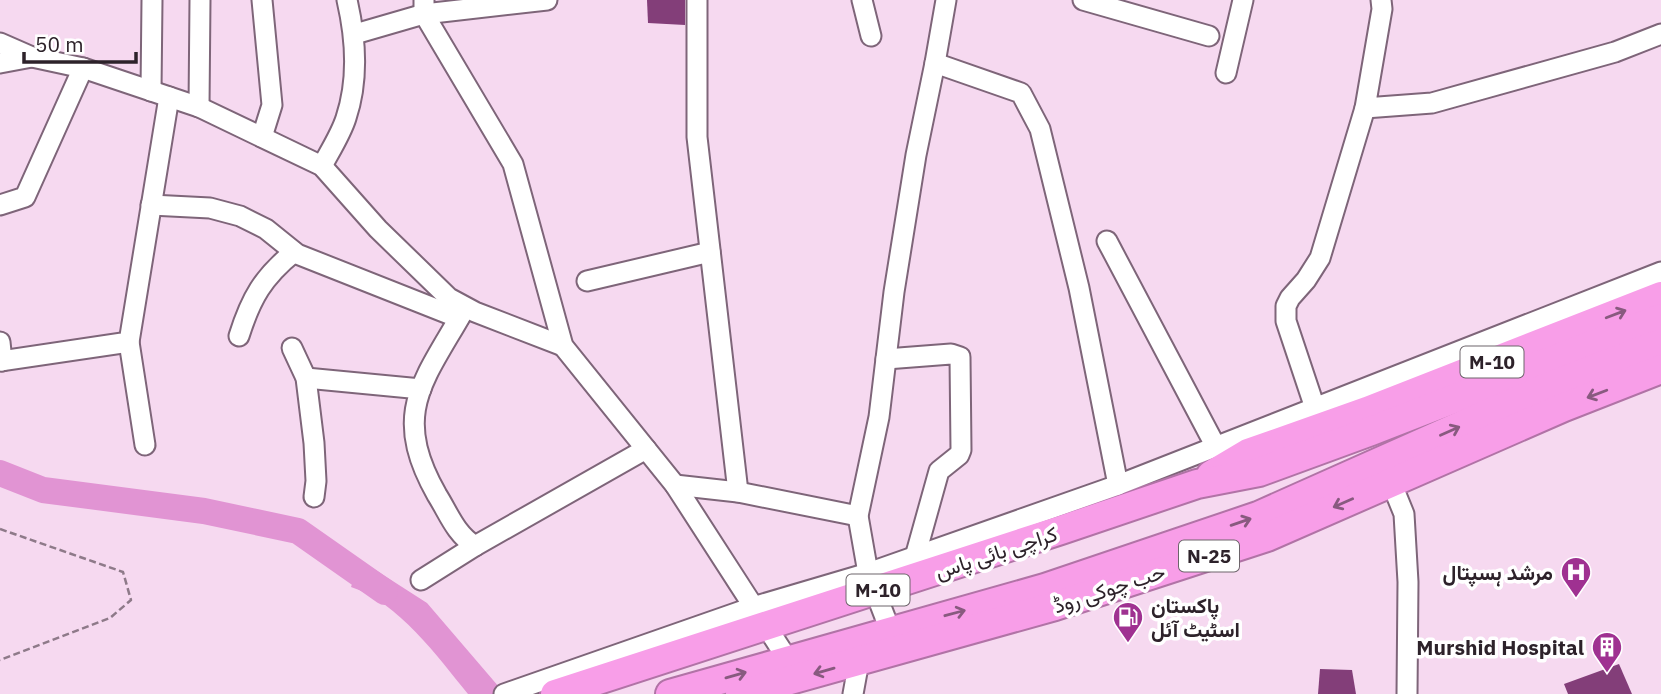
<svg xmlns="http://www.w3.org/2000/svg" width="1661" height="694" viewBox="0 0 1661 694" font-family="'IBM Plex Sans',Vazirmatn,sans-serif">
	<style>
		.water { fill: #e194d3 }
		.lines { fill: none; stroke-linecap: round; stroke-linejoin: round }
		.river { stroke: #e194d3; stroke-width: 26 }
		.building { fill: #833e79 }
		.minor-casing { stroke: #7e6579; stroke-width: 23 }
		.highway-casing { stroke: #b173a6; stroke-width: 32 }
		.path { stroke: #8e7a89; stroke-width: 2.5; stroke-dasharray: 7 3.5; stroke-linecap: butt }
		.minor { stroke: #fff; stroke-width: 19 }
		.highway { stroke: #f89ee8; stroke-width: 28 }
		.oneway { stroke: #885a7f }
		.labels { text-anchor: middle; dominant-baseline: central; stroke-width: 7; stroke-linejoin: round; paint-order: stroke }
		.shield { fill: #fff; stroke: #6c646a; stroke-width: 2 }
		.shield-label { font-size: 19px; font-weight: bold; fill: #2d222a }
		.street-label { font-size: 21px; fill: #2d222a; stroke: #fff }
		.poi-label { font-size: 21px; font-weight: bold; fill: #2d222a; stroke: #fff; text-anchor: end }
	</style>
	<rect width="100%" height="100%" fill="#f6d9f0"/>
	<path class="water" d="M360,560L427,603L505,694H468C438,657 398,602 351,587Z"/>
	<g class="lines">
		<polyline class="river" points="0,473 43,490 204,511 298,531 385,592"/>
	</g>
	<g class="building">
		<polygon points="647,0 685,0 685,25 648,23"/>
		<polygon points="1619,664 1632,694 1568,694 1564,684"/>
		<polygon points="1320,669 1352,670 1356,694 1318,694"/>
	</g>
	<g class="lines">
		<g class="minor-casing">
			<g id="minor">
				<polyline points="262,0 272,105 262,137"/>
				<polyline points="424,0 424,14 513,164 563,346 675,485 788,660"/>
				<polyline points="697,0 697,137 738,492"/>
				<polyline points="862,0 871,36"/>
				<polyline points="1083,0 1209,36"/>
				<polyline points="1381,0 1382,9 1365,108 1432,103 1615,52 1661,34"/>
				<polyline points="355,34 424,14 547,0"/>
				<polyline points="0,43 32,57 83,68 199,107 322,166 378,229 449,298 475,312 563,346"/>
				<polyline points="0,63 32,57"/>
				<polyline points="935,63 1021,93 1040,129 1079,288 1118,485"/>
				<polyline points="1226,73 1243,0"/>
				<polyline points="151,91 152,0"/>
				<polyline points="199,107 200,0"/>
				<path d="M322,166C330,151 341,134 346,118C359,79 356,39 347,0"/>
				<polyline points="0,205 25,197 83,68"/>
				<polyline points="151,205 210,208 240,216 266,229 297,254 459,318"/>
				<polyline points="1107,241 1216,447"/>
				<polyline points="587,281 710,252"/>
				<path d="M465,308C424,381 390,412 437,495C449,514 455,533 475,546"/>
				<path d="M239,336C251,298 263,277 294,252"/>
				<polyline points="0,342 2,361"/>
				<polyline points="129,342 145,445"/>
				<polyline points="292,348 306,378 314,443 316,481 314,497"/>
				<polyline points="886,359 951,354 960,357 961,450 959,455 939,471 915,557"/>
				<polyline points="0,361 129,342 169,97"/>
				<polyline points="306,378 421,389"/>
				<polyline points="1315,408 1286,321 1286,306 1290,298 1306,280 1320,258 1365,108"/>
				<polyline points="1391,482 1404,514 1408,582 1407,694"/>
				<polyline points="675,485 738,492 858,516"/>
				<polyline points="421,580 475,546 646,449"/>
				<polyline points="890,630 868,573 858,516 879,417 894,292 916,155 935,63 946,0"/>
				<polyline points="504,694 753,607 868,573 1118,485 1661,272"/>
				<polyline points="853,694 859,661"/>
			</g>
		</g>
		<g class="highway-casing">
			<g id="highway">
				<polyline points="1211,475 1248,453 1367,411 1661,296"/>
				<polyline points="555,694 1061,530 1197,484 1259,472 1371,431 1661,318"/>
				<polyline points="670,694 1045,588 1258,516 1554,384 1661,343"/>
				<polyline points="740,694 1055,606 1267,537 1564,407 1661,369"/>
			</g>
		</g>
		<polyline class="path" points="0,529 123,572 131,600 110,618 0,660"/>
		<use href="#minor" class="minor"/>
		<use href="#highway" class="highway"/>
	</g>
	<defs><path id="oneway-shaft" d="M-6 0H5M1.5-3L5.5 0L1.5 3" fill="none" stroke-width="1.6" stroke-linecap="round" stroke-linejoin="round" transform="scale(1.75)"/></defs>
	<g class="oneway">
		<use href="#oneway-shaft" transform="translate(1616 314) rotate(-21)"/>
		<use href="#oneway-shaft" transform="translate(1597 394) rotate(159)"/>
		<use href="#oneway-shaft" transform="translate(1450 431) rotate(-24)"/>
		<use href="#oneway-shaft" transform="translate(1343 503) rotate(156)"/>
		<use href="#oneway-shaft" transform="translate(1241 522) rotate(-19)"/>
		<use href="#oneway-shaft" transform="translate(955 613) rotate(-15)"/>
		<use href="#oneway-shaft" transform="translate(824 671) rotate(164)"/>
		<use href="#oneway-shaft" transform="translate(736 675) rotate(-16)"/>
	</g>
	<defs>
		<g id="hospital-pin" transform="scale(1.575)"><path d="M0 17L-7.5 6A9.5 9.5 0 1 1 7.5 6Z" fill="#9f3191" stroke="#fff"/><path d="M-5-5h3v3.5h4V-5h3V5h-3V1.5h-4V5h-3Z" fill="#fff"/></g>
		<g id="fuel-pin" transform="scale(1.575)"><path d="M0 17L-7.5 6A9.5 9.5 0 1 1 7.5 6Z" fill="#9f3191" stroke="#fff"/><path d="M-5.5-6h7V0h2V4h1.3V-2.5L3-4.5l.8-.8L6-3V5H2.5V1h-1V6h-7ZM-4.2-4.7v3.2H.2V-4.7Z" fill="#fff"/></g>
		<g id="building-pin" transform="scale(1.575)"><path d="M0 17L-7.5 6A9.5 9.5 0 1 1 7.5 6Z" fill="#9f3191" stroke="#fff"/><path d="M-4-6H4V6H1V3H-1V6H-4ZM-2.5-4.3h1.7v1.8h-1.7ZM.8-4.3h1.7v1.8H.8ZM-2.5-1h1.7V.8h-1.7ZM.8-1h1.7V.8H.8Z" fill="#fff"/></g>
	</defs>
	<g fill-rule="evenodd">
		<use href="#hospital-pin" x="1576" y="572"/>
		<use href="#fuel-pin" x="1128" y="617"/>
		<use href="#building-pin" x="1607" y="647"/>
	</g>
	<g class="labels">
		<g class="shield">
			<rect x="1460.5" y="346.5" width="63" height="31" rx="5"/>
			<rect x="1179" y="540.5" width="60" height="31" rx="5"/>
			<rect x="846.5" y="574.5" width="63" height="31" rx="5"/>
		</g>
		<g class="shield-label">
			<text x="1492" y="362">M-10</text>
			<text x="1209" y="556">N-25</text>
			<text x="878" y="590">M-10</text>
		</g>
		<g class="street-label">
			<text transform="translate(996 552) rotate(-18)">کراچی بائی پاس</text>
			<text transform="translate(1109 588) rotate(-18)">حب چوکی روڈ</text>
		</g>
		<g class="poi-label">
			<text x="1553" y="572">مرشد ہسپتال</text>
			<text x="1151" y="605" text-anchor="start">پاکستان<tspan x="1151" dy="24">اسٹیٹ آئل</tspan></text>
			<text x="1584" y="647">Murshid Hospital</text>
		</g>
	</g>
	<path d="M24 52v10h112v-10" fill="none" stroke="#2d222a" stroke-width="3.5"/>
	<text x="35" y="52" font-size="21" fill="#2d222a" stroke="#ffffff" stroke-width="5" paint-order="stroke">50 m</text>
</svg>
